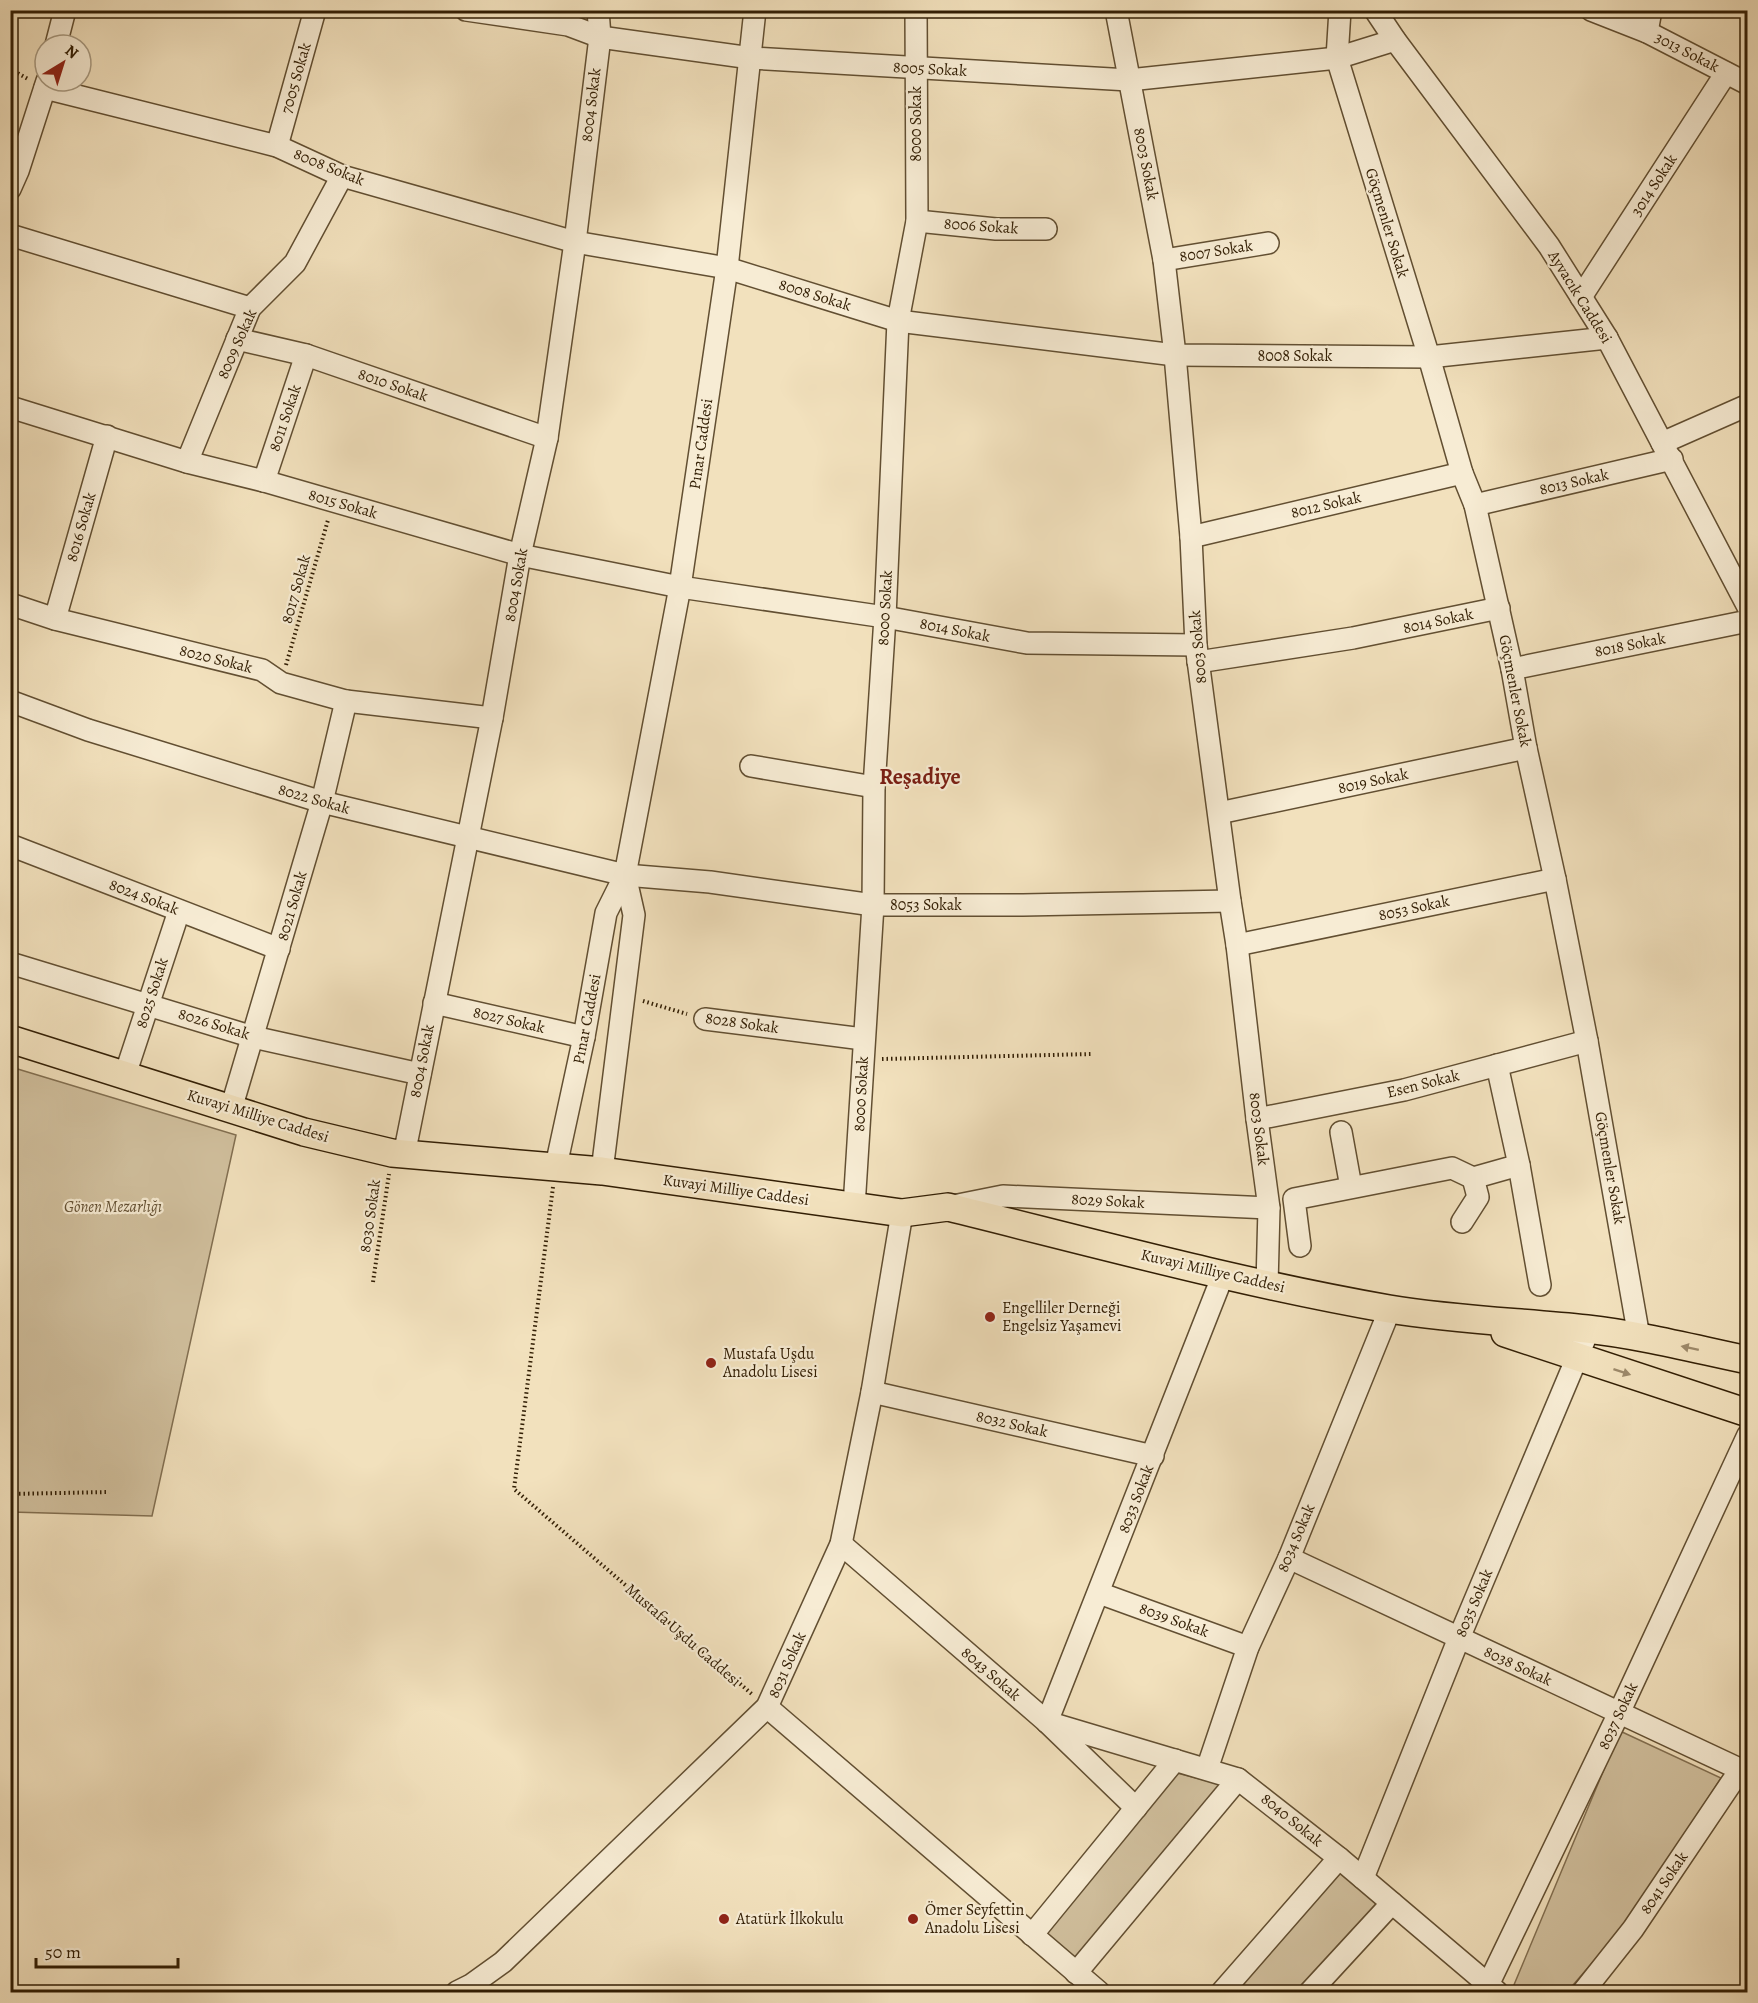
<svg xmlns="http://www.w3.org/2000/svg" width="1758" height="2003" viewBox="0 0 1758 2003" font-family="Alegreya,serif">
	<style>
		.green { fill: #d1c09e; stroke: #826f51; stroke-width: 1.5 }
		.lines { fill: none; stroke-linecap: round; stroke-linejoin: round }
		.minor-casing { stroke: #624f32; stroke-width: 24 }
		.major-casing { stroke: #321e04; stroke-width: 30 }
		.path { stroke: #321e04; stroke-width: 4; stroke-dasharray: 1.5 3; stroke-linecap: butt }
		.minor { stroke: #f7ecd4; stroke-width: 21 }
		.major { stroke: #f2e1bd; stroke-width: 27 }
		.oneway { fill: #9c896a }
		.poi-dot { fill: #8f2418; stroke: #f7ecd4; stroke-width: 2 }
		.labels { text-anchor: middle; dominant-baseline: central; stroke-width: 4.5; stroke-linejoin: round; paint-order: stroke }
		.street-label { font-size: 16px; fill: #321e04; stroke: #f7ecd4 }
		.park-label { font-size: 16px; font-style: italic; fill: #624f32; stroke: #f7ecd4 }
		.poi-label { font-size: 16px; fill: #321e04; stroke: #f7ecd4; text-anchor: start }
		.district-label { font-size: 22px; font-weight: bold; fill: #7a1f14; stroke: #f7ecd4 }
	</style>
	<rect width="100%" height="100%" fill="#f2e1bd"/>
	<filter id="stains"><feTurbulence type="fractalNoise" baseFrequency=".00333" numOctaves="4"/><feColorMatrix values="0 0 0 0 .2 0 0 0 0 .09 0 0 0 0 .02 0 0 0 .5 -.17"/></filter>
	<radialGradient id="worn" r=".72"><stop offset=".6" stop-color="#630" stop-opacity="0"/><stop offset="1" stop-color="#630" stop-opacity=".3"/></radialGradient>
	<g class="green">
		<polygon points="11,1067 236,1135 152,1516 11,1512"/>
		<polygon points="1620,1731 1721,1778 1630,1919 1567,1992 1511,1992"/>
		<polygon points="1177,1773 1223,1785 1075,1960 1043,1933"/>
		<polygon points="1341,1872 1378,1905 1297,1992 1230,1992"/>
	</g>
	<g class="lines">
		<g class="minor-casing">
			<g id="minor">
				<polyline points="466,10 568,25 600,37 751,58 1129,80 1337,58 1395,40"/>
				<polyline points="1116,10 1164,260 1175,355 1191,537 1196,645 1230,901 1237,945 1257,1119 1269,1208 1267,1285"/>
				<polyline points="1340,10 1337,58 1429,357 1462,473 1475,505 1512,669 1526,748 1555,879 1587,1041 1639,1337"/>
				<polyline points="1375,10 1395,40 1549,246 1607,338 1748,607"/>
				<polyline points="1591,10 1647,32 1748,84"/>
				<polyline points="1647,32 1651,10"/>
				<polyline points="56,45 65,10"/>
				<polyline points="45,88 277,146 342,176 575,242 727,268 898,321 1175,355 1429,357 1607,338"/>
				<polyline points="277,146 315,10"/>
				<polyline points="10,189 18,171 47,81"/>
				<polyline points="917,221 996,229 1046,229"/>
				<polyline points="10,235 250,308"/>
				<polyline points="1164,260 1268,243"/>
				<polyline points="1581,297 1726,73"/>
				<polyline points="237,339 306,355 547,438"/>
				<polyline points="10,407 187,462 264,481 520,555 680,587 885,617 1027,643 1196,645"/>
				<polyline points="1662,443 1748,405"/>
				<polyline points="187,462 250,308 295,263 342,176"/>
				<polyline points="264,481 306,355"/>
				<polyline points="1475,505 1672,459"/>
				<polyline points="1191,537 1462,473"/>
				<polyline points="10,604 55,619 262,670 281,683 346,701 492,718"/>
				<polyline points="55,619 107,436"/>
				<polyline points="1198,662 1353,638 1499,608"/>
				<polyline points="1512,669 1748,621"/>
				<polyline points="10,701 88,730 322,802 625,875 710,882 873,905 1023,905 1230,901"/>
				<polyline points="751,766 874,787"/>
				<polyline points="1219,813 1526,748"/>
				<polyline points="10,845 279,949"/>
				<polyline points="1237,945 1555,879"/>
				<polyline points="10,963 253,1037 420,1074"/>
				<polyline points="434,1003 584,1037"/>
				<polyline points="705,1019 863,1039"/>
				<polyline points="125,1075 179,911"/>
				<polyline points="231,1109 322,802 346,701"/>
				<polyline points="1257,1119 1404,1090 1587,1041"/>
				<polyline points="1341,1132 1351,1187"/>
				<polyline points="404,1155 492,718 520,555 547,438 575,242 600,37 598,10"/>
				<polyline points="1519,1165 1540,1285"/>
				<polyline points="556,1166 584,1037 606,913 625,875 680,587 727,268 755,10"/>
				<polyline points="602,1171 634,915 625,875"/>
				<polyline points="953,1206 1003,1196 1269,1208"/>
				<polyline points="854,1207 873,905 874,787 885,617 898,321 917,221 916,10"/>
				<polyline points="1462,1222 1478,1197 1473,1178"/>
				<polyline points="1300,1246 1294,1199 1452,1168 1473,1178 1519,1165 1497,1065"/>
				<polyline points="872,1392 1153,1456"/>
				<polyline points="841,1544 1047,1722 1136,1808"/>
				<polyline points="1289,1558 1748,1773"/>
				<polyline points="1099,1593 1248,1647"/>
				<polyline points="767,1707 1099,1992"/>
				<polyline points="1047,1722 1238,1779 1339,1858 1497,1992"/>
				<polyline points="1047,1722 1223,1275"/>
				<polyline points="1207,1769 1248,1647 1289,1558 1390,1309"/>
				<polyline points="1363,1878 1459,1638 1589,1329"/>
				<polyline points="1032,1935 1175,1760"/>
				<polyline points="1076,1973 1238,1779"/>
				<polyline points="457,1992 471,1985 503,1962 767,1707 841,1544 872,1392 902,1213"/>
				<polyline points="1222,1992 1339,1858"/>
				<polyline points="1310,1992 1392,1903"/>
				<polyline points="1480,1992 1488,1985 1619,1713 1748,1435"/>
				<polyline points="1583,1992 1633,1929 1740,1770"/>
			</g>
		</g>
		<g class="major-casing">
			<g id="major">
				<path d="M10,1039L304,1132L392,1153L602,1171L902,1213L948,1207C1094,1243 1240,1283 1389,1309C1455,1320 1521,1322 1587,1329C1641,1335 1695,1349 1748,1360"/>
				<polyline points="1505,1333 1748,1413"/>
			</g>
		</g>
		<g class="path">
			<polyline points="10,69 28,79"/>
			<polyline points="286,665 328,520"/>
			<polyline points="643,1001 687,1014"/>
			<polyline points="882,1059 1092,1054"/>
			<polyline points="553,1187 514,1489 753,1695"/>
			<polyline points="373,1282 389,1174"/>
			<polyline points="10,1494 109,1492"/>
		</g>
		<use href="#minor" class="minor"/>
		<use href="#major" class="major"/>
	</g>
	<defs><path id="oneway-solid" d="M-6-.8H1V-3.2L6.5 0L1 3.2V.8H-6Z" transform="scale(1.5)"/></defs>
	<g class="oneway">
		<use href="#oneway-solid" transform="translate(1690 1348) rotate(-168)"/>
		<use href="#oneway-solid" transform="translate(1622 1372) rotate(18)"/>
	</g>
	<g class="poi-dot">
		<circle cx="990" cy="1317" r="6"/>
		<circle cx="711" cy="1363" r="6"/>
		<circle cx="724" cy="1919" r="6"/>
		<circle cx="913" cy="1919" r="6"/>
	</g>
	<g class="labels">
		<g class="street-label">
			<text transform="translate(1687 52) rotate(27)">3013 Sokak</text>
			<text transform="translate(930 69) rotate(3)">8005 Sokak</text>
			<text transform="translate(296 78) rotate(-74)">7005 Sokak</text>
			<text transform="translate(591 105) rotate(-83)">8004 Sokak</text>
			<text transform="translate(916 124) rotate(-90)">8000 Sokak</text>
			<text transform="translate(1146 164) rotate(79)">8003 Sokak</text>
			<text transform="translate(329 167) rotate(22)">8008 Sokak</text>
			<text transform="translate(1654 185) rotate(-57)">3014 Sokak</text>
			<text transform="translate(1387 223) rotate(73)">Göçmenler Sokak</text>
			<text transform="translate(981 226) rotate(4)">8006 Sokak</text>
			<text transform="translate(1216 251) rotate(-9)">8007 Sokak</text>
			<text transform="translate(815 295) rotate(17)">8008 Sokak</text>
			<text transform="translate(1580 297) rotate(58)">Ayvacık Caddesi</text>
			<text transform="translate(237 344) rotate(-66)">8009 Sokak</text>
			<text x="1295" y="356">8008 Sokak</text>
			<text transform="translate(393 385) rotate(19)">8010 Sokak</text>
			<text transform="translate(285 418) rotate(-71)">8011 Sokak</text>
			<text transform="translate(701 444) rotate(-82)">Pınar Caddesi</text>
			<text transform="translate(1574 482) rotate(-13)">8013 Sokak</text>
			<text transform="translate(343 504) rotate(16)">8015 Sokak</text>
			<text transform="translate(1326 505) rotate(-13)">8012 Sokak</text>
			<text transform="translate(81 527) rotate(-74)">8016 Sokak</text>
			<text transform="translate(516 585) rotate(-80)">8004 Sokak</text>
			<text transform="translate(296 589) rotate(-74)">8017 Sokak</text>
			<text transform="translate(885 608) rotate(-87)">8000 Sokak</text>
			<text transform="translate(1438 621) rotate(-12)">8014 Sokak</text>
			<text transform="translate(955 630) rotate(11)">8014 Sokak</text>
			<text transform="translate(1630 645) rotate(-11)">8018 Sokak</text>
			<text transform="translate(1198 647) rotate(-95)">8003 Sokak</text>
			<text transform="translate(216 659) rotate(14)">8020 Sokak</text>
			<text transform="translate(1515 691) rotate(79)">Göçmenler Sokak</text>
			<text transform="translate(1373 781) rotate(-12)">8019 Sokak</text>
			<text transform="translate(314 799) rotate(16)">8022 Sokak</text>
			<text transform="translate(144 897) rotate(21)">8024 Sokak</text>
			<text x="926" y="905">8053 Sokak</text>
			<text transform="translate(292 906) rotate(-74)">8021 Sokak</text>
			<text transform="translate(1414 908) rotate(-12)">8053 Sokak</text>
			<text transform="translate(152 993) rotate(-72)">8025 Sokak</text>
			<text transform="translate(587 1019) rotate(-79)">Pınar Caddesi</text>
			<text transform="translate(509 1020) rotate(13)">8027 Sokak</text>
			<text transform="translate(742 1023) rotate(8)">8028 Sokak</text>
			<text transform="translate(214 1024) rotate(17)">8026 Sokak</text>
			<text transform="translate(422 1061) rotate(-79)">8004 Sokak</text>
			<text transform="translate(1423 1084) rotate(-14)">Esen Sokak</text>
			<text transform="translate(861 1094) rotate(-87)">8000 Sokak</text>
			<text transform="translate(258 1116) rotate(17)">Kuvayi Milliye Caddesi</text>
			<text transform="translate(1259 1129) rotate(83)">8003 Sokak</text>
			<text transform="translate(1610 1168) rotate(80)">Göçmenler Sokak</text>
			<text transform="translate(736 1190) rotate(8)">Kuvayi Milliye Caddesi</text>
			<text transform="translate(1108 1201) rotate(3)">8029 Sokak</text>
			<text transform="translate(370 1216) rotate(-82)">8030 Sokak</text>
			<text transform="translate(1213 1271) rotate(13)">Kuvayi Milliye Caddesi</text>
			<text transform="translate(1012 1424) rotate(13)">8032 Sokak</text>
			<text transform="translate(1136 1499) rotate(-69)">8033 Sokak</text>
			<text transform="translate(1296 1538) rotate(-67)">8034 Sokak</text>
			<text transform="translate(1474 1603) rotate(-67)">8035 Sokak</text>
			<text transform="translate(1174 1620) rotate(20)">8039 Sokak</text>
			<text transform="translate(683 1635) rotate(41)">Mustafa Uşdu Caddesi</text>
			<text transform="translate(787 1665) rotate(-66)">8031 Sokak</text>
			<text transform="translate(1518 1666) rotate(25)">8038 Sokak</text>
			<text transform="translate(991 1674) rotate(41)">8043 Sokak</text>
			<text transform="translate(1618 1716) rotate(-65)">8037 Sokak</text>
			<text transform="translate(1292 1820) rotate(39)">8040 Sokak</text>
			<text transform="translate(1664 1883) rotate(-56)">8041 Sokak</text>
		</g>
		<g class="park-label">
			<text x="113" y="1207">Gönen Mezarlığı</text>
		</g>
		<g class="poi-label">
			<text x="1002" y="1308">Engelliler Derneği<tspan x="1002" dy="18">Engelsiz Yaşamevi</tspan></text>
			<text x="723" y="1354">Mustafa Uşdu<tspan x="723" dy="18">Anadolu Lisesi</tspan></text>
			<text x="925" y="1910">Ömer Seyfettin<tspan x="925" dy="18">Anadolu Lisesi</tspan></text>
			<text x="736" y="1919">Atatürk İlkokulu</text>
		</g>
		<g class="district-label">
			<text x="920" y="777">Reşadiye</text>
		</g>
	</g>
	<rect width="1758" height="2003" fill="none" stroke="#f2e1bd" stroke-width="36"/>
	<rect x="12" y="12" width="1734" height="1979" fill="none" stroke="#321e04" stroke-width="3"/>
	<rect x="18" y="18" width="1722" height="1967" fill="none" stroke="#321e04" stroke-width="1.5"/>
	<g transform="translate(63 63) rotate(38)"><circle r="28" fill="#f7ecd4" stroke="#a89a81" stroke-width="1.5"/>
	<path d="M0-4.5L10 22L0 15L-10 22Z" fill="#8f2418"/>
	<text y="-9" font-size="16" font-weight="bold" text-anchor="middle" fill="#321e04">N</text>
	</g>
	<path d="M36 1958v9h142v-9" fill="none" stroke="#321e04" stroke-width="3"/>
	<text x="45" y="1958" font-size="18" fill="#321e04" stroke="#f7ecd4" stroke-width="4.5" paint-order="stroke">50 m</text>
	<rect width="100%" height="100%" filter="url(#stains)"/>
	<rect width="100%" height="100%" fill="url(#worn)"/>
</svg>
